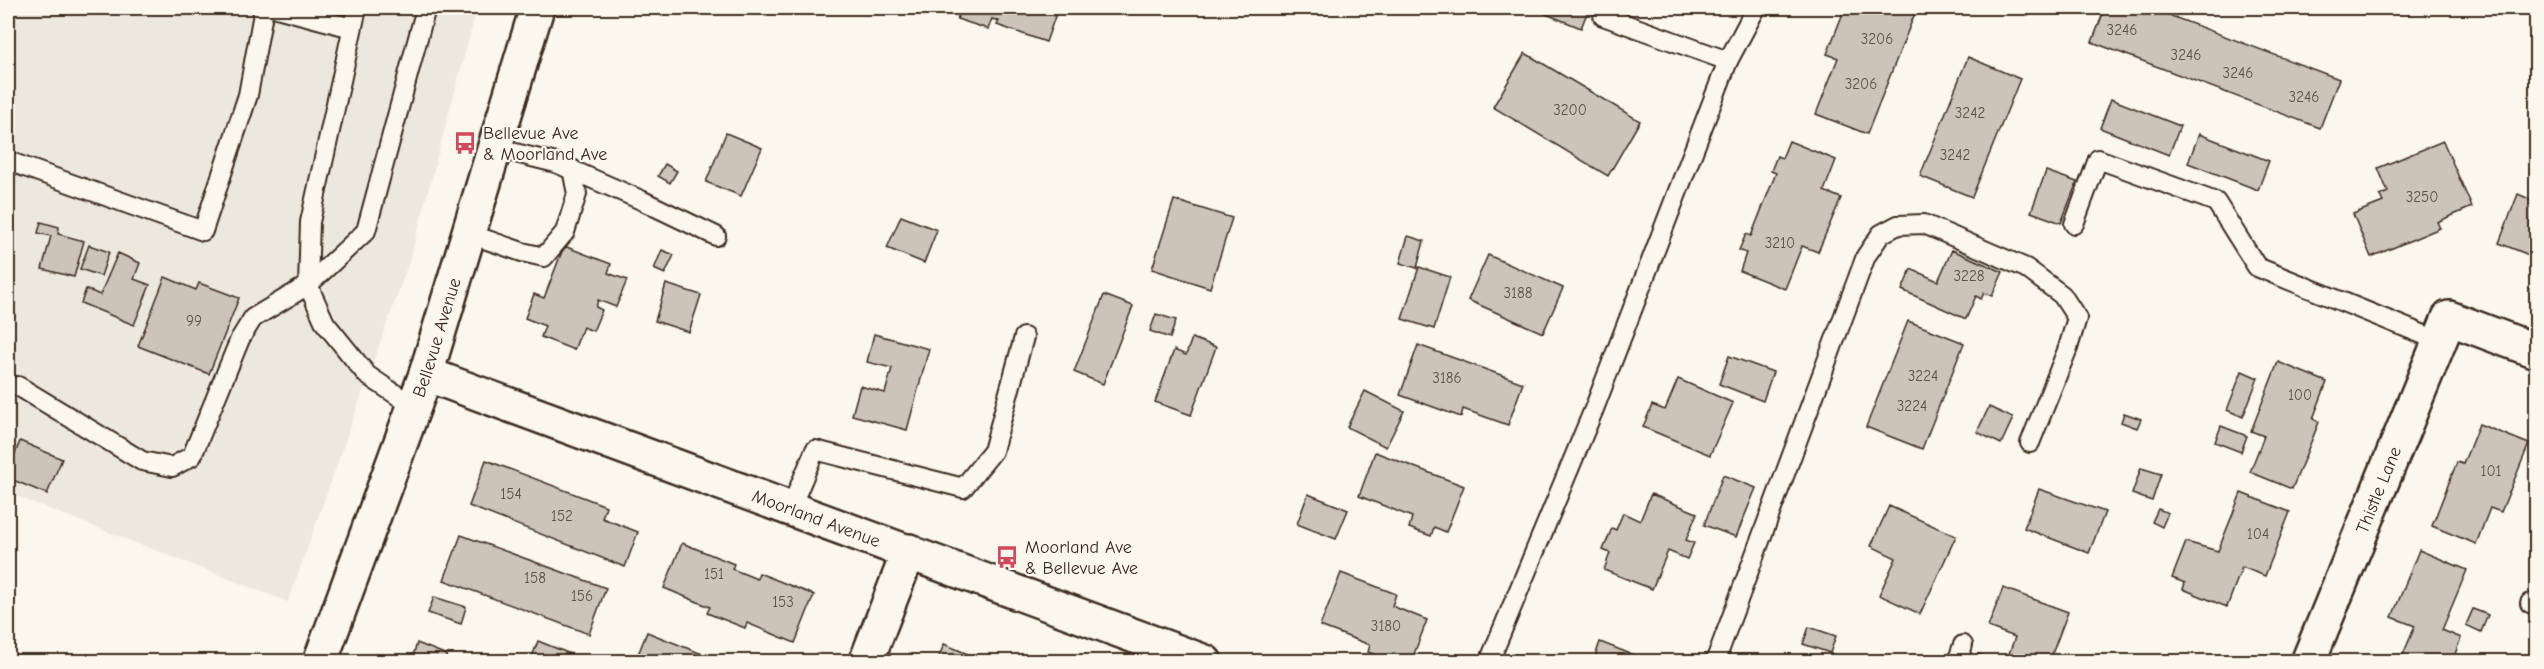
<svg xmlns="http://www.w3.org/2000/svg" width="2544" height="669" viewBox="0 0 2544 669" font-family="'Comic Neue',sans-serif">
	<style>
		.built { fill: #ede8dd }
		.building { fill: #ccc4b9; stroke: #3b2a1e; stroke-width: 1.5 }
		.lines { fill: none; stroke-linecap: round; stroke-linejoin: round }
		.lane-casing { stroke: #3b2a1e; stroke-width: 22 }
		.street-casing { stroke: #3b2a1e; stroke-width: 38 }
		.secondary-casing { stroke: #3b2a1e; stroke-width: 38 }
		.lane { stroke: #fbf7ec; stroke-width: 18 }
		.street { stroke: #fbf7ec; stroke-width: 33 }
		.secondary { stroke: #fbf7ec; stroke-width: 33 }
		.labels { text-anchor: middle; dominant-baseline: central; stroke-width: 4.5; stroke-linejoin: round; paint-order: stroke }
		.number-label { font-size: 15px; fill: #5f5045 }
		.poi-label { font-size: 18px; fill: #3b2a1e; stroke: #fbf7ec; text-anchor: start }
		.street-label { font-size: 18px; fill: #3b2a1e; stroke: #fbf7ec }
	</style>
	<rect width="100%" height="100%" fill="#fbf7ec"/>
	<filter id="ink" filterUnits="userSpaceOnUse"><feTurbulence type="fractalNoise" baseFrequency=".0167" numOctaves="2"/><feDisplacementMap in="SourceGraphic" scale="12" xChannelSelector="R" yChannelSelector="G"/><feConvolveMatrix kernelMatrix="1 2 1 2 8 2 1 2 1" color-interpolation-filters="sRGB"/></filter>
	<g filter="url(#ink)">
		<polygon class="built" points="8,8 477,8 411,256 288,602 8,493"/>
		<g class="building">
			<polygon points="961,8 1058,8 1046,42 997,25 999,21 992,19 988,29 957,19"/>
			<polygon points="1531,8 1589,8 1581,28"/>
			<polygon points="1845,8 1917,8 1867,134 1816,114 1838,58 1827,54"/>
			<polygon points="2105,8 2150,8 2339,79 2320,128 2092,42"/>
			<polygon points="1525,53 1640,121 1608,176 1493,107"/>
			<polygon points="1968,57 2020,79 1972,197 1920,176"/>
			<polygon points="2111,99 2180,126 2169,155 2100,128"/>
			<polygon points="726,133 762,148 741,196 706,182"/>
			<polygon points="2199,134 2269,161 2258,190 2188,163"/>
			<polygon points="1789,141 1836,160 1824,191 1841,198 1818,252 1802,246 1785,289 1740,271 1746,253 1739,250 1746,234 1751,236 1776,173 1771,171 1777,156 1782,158"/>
			<polygon points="2443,141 2472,207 2437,222 2440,228 2371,257 2353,214 2383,202 2380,196 2388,192 2378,168"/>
			<polygon points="665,164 677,171 670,183 658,176"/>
			<polygon points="2046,171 2077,182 2061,223 2031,212"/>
			<polygon points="2518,194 2536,202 2536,268 2531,265 2534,257 2499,243"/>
			<polygon points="1174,200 1232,218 1210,288 1152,269"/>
			<polygon points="901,216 937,230 924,263 887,248"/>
			<polygon points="41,222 59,227 58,234 84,241 74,277 42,269 51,236 38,233"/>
			<polygon points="1408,236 1424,241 1417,268 1400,263"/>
			<polygon points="89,245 109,252 101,276 80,269"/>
			<polygon points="564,246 611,264 608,273 627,280 616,307 598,300 596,307 602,310 593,331 583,327 574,350 541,337 545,326 525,318 534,294 544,298"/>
			<polygon points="662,250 674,255 665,274 654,269"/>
			<polygon points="1952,250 2003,272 1992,296 1984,293 1981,299 1976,296 1966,319 1902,290 1911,269 1938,281"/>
			<polygon points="118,253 140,263 134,279 150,285 134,325 81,303 86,289 100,295"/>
			<polygon points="1488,255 1563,288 1543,333 1468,300"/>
			<polygon points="1419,267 1450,277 1434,329 1402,319"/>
			<polygon points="165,277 196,290 199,283 239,298 209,374 138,346"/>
			<polygon points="666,284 701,295 689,332 655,321"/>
			<polygon points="1104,295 1133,306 1103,384 1074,372"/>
			<polygon points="1156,314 1176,320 1170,338 1150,331"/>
			<polygon points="1908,321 1964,343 1922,449 1866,427"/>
			<polygon points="874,334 929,349 907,430 852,415 860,386 885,393 892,368 867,362"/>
			<polygon points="1192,338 1216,347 1191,415 1155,402 1174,350 1186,355"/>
			<polygon points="1418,345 1523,383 1508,425 1463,409 1461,417 1400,395"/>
			<polygon points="1729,356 1773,372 1763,401 1719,384"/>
			<polygon points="2278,362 2327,382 2313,419 2319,422 2292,489 2250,472 2264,436 2251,431"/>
			<polygon points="2242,371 2258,378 2243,417 2227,410"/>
			<polygon points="1678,379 1733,403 1710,455 1643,427 1652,405 1665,410"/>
			<polygon points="1365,391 1404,411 1386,447 1347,427"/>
			<polygon points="1989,407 2013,418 2001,444 1977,432"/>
			<polygon points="2124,413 2141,419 2137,428 2121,422"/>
			<polygon points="2479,424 2529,444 2501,512 2490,508 2476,544 2432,526 2457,462 2463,464"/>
			<polygon points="2221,426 2247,436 2241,452 2215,442"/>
			<polygon points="20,441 62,459 47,494 8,478 8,472"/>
			<polygon points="1375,452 1464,486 1446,532 1434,527 1431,536 1409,528 1412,517 1359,496"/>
			<polygon points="486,460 606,506 602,518 638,532 625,567 469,506"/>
			<polygon points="2141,468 2161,474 2152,501 2132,494"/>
			<polygon points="1723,475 1756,488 1736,537 1704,525"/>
			<polygon points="2039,489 2105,512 2089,553 2024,528"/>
			<polygon points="2241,493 2290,512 2265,576 2242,567 2227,607 2183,589 2185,583 2172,578 2186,542 2218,551"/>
			<polygon points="1308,494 1348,510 1336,539 1297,524"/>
			<polygon points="1651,494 1697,513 1686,540 1694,543 1687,559 1668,551 1652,589 1604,570 1610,553 1603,550 1612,528 1616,530 1623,513 1640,521"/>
			<polygon points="1889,506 1956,536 1920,614 1879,595 1896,558 1871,546"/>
			<polygon points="2158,509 2168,513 2162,527 2152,522"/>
			<polygon points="461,535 606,588 589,634 444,580"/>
			<polygon points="682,543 734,564 732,569 757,579 759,573 814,595 795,643 747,623 745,628 707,613 710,607 664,588"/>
			<polygon points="2419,550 2467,570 2442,630 2461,638 2452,662 2400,662 2415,626 2392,617"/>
			<polygon points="1341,573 1396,594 1392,606 1427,620 1411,662 1393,662 1368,652 1370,645 1320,626"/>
			<polygon points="2003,588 2068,612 2049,662 2006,662 2015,637 1988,627"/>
			<polygon points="434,597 466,607 461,624 428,613"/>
			<polygon points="2473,609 2488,615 2481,632 2466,625"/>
			<polygon points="1809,627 1836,636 1830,653 1803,644"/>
			<polygon points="647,632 722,662 635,662"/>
			<polygon points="538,641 588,661 588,662 530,662"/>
			<polygon points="1600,642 1649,661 1649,662 1593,662"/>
			<polygon points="417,643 447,655 445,662 411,662"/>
			<polygon points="944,644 987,662 937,662"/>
			<polygon points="1979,654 1998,662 1977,662"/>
		</g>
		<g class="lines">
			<g class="lane-casing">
				<g id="lane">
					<polyline points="277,8 352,28"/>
					<polyline points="357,8 310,222 308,285 325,323 367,375 413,406"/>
					<polyline points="1603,16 1728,61"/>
					<polyline points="495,148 556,163 641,200 716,236"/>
					<polyline points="8,161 203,231 248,95 264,8"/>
					<polyline points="2074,224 2098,159 2216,202 2257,267 2439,341"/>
					<polyline points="467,233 522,252 544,257 565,232 577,194 572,169"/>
					<polyline points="18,386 142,461 172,467 192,456 240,339 253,318 308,285 366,231 426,8"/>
					<polyline points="791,507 815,450 963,488 993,451 1024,337"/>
					<polyline points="2530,603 2536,606"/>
					<polyline points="1489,662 1594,409 1728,61 1756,8"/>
					<polyline points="1715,662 1866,256 1881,234 1898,225 1924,224 2026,268 2062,295 2077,318 2068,348 2030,443"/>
					<polyline points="1957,662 1963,645"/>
				</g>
			</g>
			<g class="street-casing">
				<g id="street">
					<polyline points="866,662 909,551"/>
					<path id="s1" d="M2308,662L2449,318L2536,351"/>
				</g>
			</g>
			<g class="secondary-casing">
				<g id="secondary">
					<path id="s2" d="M426,374L1205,662"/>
					<path id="s3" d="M320,662L426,374L537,8"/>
				</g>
			</g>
			<use href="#lane" class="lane"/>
			<use href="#street" class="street"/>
			<use href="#secondary" class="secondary"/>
		</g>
	</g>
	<defs>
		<g id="bus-bare" transform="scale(1.8)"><path d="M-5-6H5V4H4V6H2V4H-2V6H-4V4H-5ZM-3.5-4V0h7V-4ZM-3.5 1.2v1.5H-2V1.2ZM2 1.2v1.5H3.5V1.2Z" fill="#d1495b" stroke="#fbf7ec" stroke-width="2.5" paint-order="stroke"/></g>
	</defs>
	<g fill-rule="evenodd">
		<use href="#bus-bare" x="465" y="143"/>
		<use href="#bus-bare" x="1007" y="557"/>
	</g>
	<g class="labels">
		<g class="number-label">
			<text x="2122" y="30">3246</text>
			<text x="1877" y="39">3206</text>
			<text x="2186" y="55">3246</text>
			<text x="2238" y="73">3246</text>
			<text x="1861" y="84">3206</text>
			<text x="2304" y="97">3246</text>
			<text x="1570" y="110">3200</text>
			<text x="1970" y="113">3242</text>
			<text x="1955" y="155">3242</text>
			<text x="2422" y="197">3250</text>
			<text x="1780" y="243">3210</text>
			<text x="1969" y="276">3228</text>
			<text x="1518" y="293">3188</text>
			<text x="194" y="321">99</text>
			<text x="1923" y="376">3224</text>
			<text x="1447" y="378">3186</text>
			<text x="2300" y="395">100</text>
			<text x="1912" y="406">3224</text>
			<text x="2491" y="471">101</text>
			<text x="511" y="494">154</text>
			<text x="562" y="516">152</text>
			<text x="2258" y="534">104</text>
			<text x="714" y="574">151</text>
			<text x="535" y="578">158</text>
			<text x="582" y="596">156</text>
			<text x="783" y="602">153</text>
			<text x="1386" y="626">3180</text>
		</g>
		<g class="poi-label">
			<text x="483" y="133">Bellevue Ave<tspan x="483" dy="21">&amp; Moorland Ave</tspan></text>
			<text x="1025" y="547">Moorland Ave<tspan x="1025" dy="21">&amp; Bellevue Ave</tspan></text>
		</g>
		<g class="street-label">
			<text stroke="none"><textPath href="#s3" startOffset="345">Bellevue Avenue</textPath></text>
			<text stroke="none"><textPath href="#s1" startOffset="186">Thistle Lane</textPath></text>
			<text stroke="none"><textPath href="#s2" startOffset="416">Moorland Avenue</textPath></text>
		</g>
	</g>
	<rect width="2544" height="669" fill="none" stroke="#fbf7ec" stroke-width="30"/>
	<rect x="15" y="15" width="2514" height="639" fill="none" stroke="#3b2a1e" stroke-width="2" filter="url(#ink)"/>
</svg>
